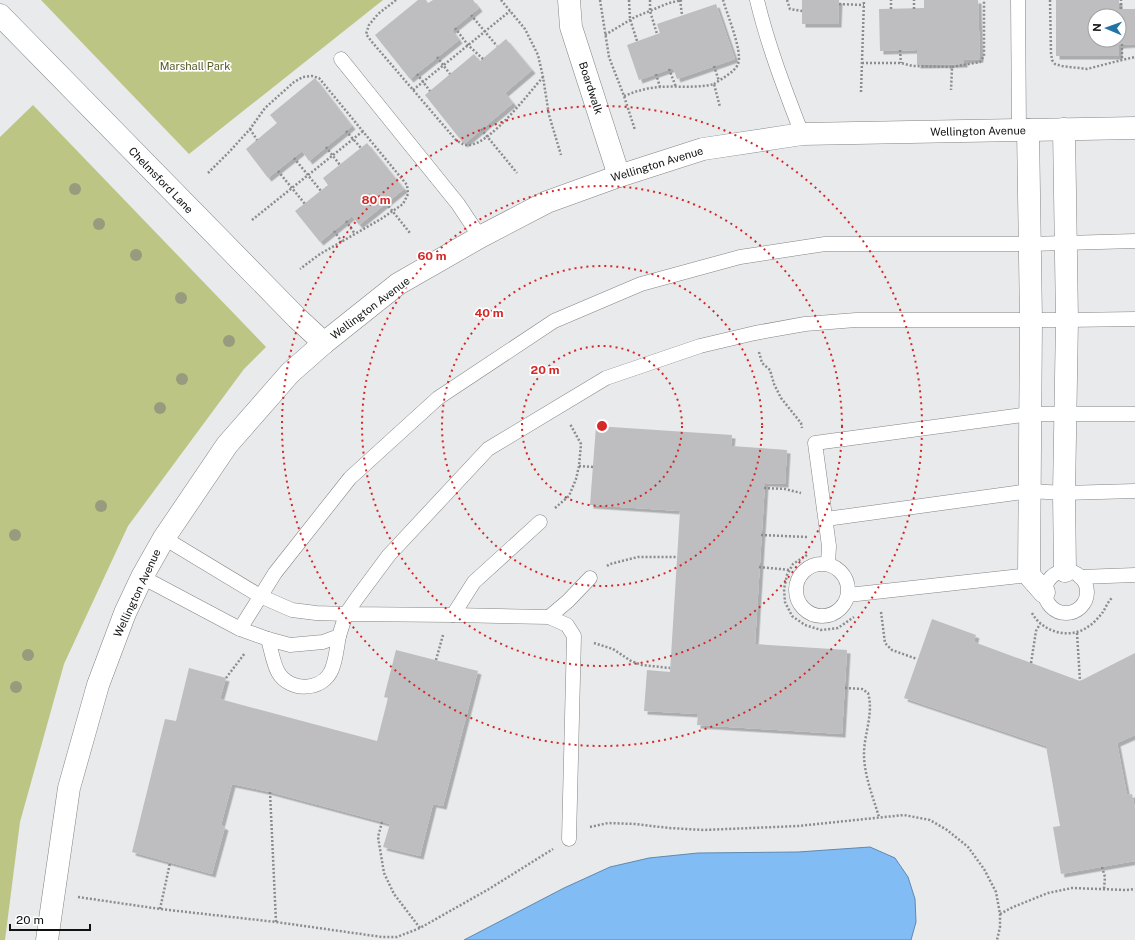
<svg xmlns="http://www.w3.org/2000/svg" width="1135" height="940" viewBox="0 0 1135 940" font-family="'Public Sans',sans-serif">
	<style>
		.green { fill: #bcc584 }
		.water { fill: #81bcf4; stroke: #5f89b0 }
		.building { fill: #bebec0; fill-rule: evenodd; filter: url(#shadow) }
		.lines { fill: none; stroke-linecap: round; stroke-linejoin: round }
		.service-casing { stroke: #848486; stroke-width: 15 }
		.minor-casing { stroke: #848486; stroke-width: 23 }
		.path { stroke: #8b8c8e; stroke-width: 2.5; stroke-dasharray: 2 2; stroke-linecap: butt }
		.service { stroke: #fff; stroke-width: 14 }
		.minor { stroke: #fff; stroke-width: 22 }
		.tree { fill: #989b7d }
		.ring { fill: none; stroke: #d62828; stroke-width: 2; stroke-dasharray: 2 4 }
		.labels { text-anchor: middle; dominant-baseline: central; stroke-width: 3.5; stroke-linejoin: round; paint-order: stroke }
		.park-label { font-size: 11px; fill: #555b23; stroke: #fff }
		.street-label { font-size: 11px; fill: #101111; stroke: #fff }
		.centre { fill: #d62828; stroke: #fff; stroke-width: 2 }
		.ring-label { font-size: 12px; text-anchor: middle; font-weight: bold; fill: #d62828; stroke: #fff; stroke-width: 3.5; stroke-linejoin: round; paint-order: stroke }
	</style>
	<defs>
		<filter id="shadow"><feDropShadow dx="3.5" dy="3.5" stdDeviation="0" flood-color="#0004"/></filter>
	</defs>
	<rect width="100%" height="100%" fill="#e9eaec"/>
	<g class="green">
		<polygon points="41,0 383,0 189,154"/>
		<polygon points="33,105 266,347 244,369 128,526 64,664 20,822 5,940 0,940 0,137"/>
	</g>
	<polygon class="water" points="870,847 895,858 908,877 915,899 916,922 911,940 464,940 564,888 610,867 649,858 698,853 798,852"/>
	<g class="building">
		<polygon points="418,0 426,0 428,3 433,0 473,0 479,8 452,30 459,40 410,79 375,35"/>
		<polygon points="802,0 839,0 838,24 802,24"/>
		<polygon points="924,0 978,0 980,59 964,60 964,64 917,65 917,50 880,51 879,9 924,8"/>
		<path d="M1056,0H1119V9H1135V44L1119,45V56H1056ZM1095,16H1119V40H1095Z"/>
		<polygon points="716,4 735,59 677,79 673,68 639,80 627,45 660,33 657,24"/>
		<polygon points="506,39 532,70 505,93 513,103 464,144 425,95 474,54 480,61"/>
		<polygon points="315,78 352,126 309,161 302,151 268,178 246,149 277,123 270,115"/>
		<polygon points="367,143 404,189 359,225 352,216 320,242 295,211 328,185 323,178"/>
		<polygon points="596,426 732,435 731,446 787,450 785,484 765,483 755,644 847,650 842,734 697,725 698,714 644,711 647,670 670,672 680,511 590,505"/>
		<polygon points="932,619 976,635 974,642 1080,681 1135,653 1135,735 1117,743 1127,795 1132,794 1135,809 1135,861 1061,874 1053,827 1060,826 1046,746 904,698"/>
		<polygon points="396,650 478,671 443,806 433,804 420,856 383,847 390,824 270,792 232,784 221,825 225,827 212,874 132,852 165,719 176,721 189,668 226,678 220,699 377,741 388,698 384,697"/>
	</g>
	<g class="lines">
		<g class="service-casing">
			<g id="service">
				<path d="M757,0C768,46 785,90 802,134"/>
				<polyline points="1018,0 1019,130"/>
				<polyline points="341,59 458,204 480,237"/>
				<polyline points="826,519 1030,491 1064,493 1135,491"/>
				<polyline points="164,538 260,596 292,610 316,613 346,614 453,615 549,617 567,625 574,636 569,839"/>
				<circle cx="822" cy="590" r="26"/>
				<polyline points="828,564 829,546 815,443 1030,414 1135,414"/>
				<circle cx="1066" cy="592" r="21"/>
				<polyline points="142,577 240,629 268,639 290,645 323,642 339,636 346,614 357,598 389,555 488,449 606,378 700,346 755,333 805,324 856,320 1067,320 1135,319"/>
				<polyline points="1080,577 1135,575"/>
				<polyline points="848,595 1029,575"/>
				<polyline points="453,615 474,582 540,522"/>
				<polyline points="549,617 568,601 590,578"/>
				<polyline points="240,629 275,573 350,478 438,398 554,321 641,284 740,257 825,244 1030,244 1135,241"/>
				<path d="M268,639C271,649 273,663 278,672C289,692 323,692 332,669C336,659 337,646 339,636"/>
			</g>
		</g>
		<g class="minor-casing">
			<g id="minor">
				<polyline points="569,0 571,27 619,176"/>
				<polyline points="0,15 297,318 324,343"/>
				<polyline points="1064,129 1067,320 1064,493 1065,571"/>
				<polyline points="1028,130 1031,320 1029,575 1044,592"/>
				<polyline points="47,940 69,788 98,685 125,613 142,577 164,538 227,445 290,373 324,343 398,284 480,237 547,202 619,176 703,149 802,134 1135,128"/>
			</g>
		</g>
		<g class="path">
			<path d="M396,0L378,14L369,25L366,34L372,42L456,140C461,143 464,146 470,145C492,142 528,94 543,77"/>
			<polyline points="501,0 525,29 538,55 543,77 549,115 561,155"/>
			<polyline points="600,0 609,57 624,96 635,130"/>
			<polyline points="629,0 630,19 637,41"/>
			<polyline points="650,0 650,11 657,34"/>
			<polyline points="680,0 682,15"/>
			<polyline points="787,0 790,9 802,11"/>
			<polyline points="1050,0 1051,53 1052,60 1055,64 1062,66 1087,69 1122,60 1135,57"/>
			<polyline points="839,4 864,5"/>
			<polyline points="891,9 891,0"/>
			<polyline points="914,9 914,0"/>
			<polyline points="1121,9 1121,0"/>
			<polyline points="471,15 497,46"/>
			<polyline points="455,28 468,45 483,59"/>
			<polyline points="605,35 635,17 669,3 682,0"/>
			<polyline points="1122,44 1122,60"/>
			<polyline points="900,50 901,63"/>
			<polyline points="437,57 450,74"/>
			<polyline points="862,63 901,63 913,66 952,67 951,90"/>
			<polyline points="714,66 719,81"/>
			<polyline points="952,67 980,62 984,56 984,0"/>
			<polyline points="669,69 676,87"/>
			<polyline points="417,74 430,91"/>
			<polyline points="656,74 660,87"/>
			<path d="M714,84C721,79 735,72 738,64C743,52 727,14 723,0"/>
			<polyline points="413,90 510,11"/>
			<polyline points="861,92 864,0"/>
			<path d="M624,96C630,94 636,91 642,90C665,83 691,90 714,84L720,107"/>
			<polyline points="250,129 257,140"/>
			<polyline points="481,129 517,173"/>
			<polyline points="346,131 361,148"/>
			<polyline points="326,147 340,165"/>
			<polyline points="294,158 321,191"/>
			<polyline points="278,171 305,204"/>
			<polyline points="208,173 231,150 250,129 265,108 294,82 303,77 312,76 319,78 407,185 408,194 403,204 381,219 320,254 300,269"/>
			<polyline points="386,203 410,233"/>
			<polyline points="252,220 363,131"/>
			<polyline points="346,221 355,234"/>
			<polyline points="334,231 342,242"/>
			<polyline points="759,352 762,363 770,370 774,384 781,398 801,423 802,428"/>
			<polyline points="579,466 593,467"/>
			<polyline points="764,488 785,489 801,493"/>
			<polyline points="555,508 569,496 576,479 579,466 581,444 570,424"/>
			<polyline points="761,535 807,537"/>
			<polyline points="807,555 793,564 787,575 784,589 785,602 792,616 805,625 821,630 838,628 854,617"/>
			<polyline points="607,566 610,564 638,557 677,557"/>
			<polyline points="759,567 790,570"/>
			<polyline points="881,612 885,643 892,650 917,659"/>
			<path d="M1032,613C1043,633 1071,640 1089,626C1094,623 1099,617 1103,612C1106,607 1108,601 1113,597"/>
			<polyline points="1077,633 1080,681"/>
			<polyline points="594,643 613,649 631,661 642,665 670,668"/>
			<polyline points="436,660 443,635"/>
			<polyline points="1031,663 1036,631 1040,624"/>
			<polyline points="226,678 245,653"/>
			<path d="M845,688L862,689L868,693C874,713 864,734 864,754C864,775 873,797 879,817"/>
			<polyline points="270,792 276,922"/>
			<polyline points="382,822 378,837 384,873 394,894 420,928"/>
			<polyline points="590,827 608,823 635,824 669,828 704,830 798,826 904,815 930,820 947,830 968,847 984,869 996,892 1000,914 1000,927 997,940"/>
			<polyline points="1102,867 1105,877 1104,889"/>
			<polyline points="78,897 160,909 276,922 382,937 397,937 420,928 489,889 553,849"/>
			<polyline points="160,909 170,863"/>
			<polyline points="1000,914 1013,907 1048,893 1072,888 1126,890 1135,889"/>
		</g>
		<use href="#service" class="service"/>
		<use href="#minor" class="minor"/>
	</g>
	<g class="tree">
		<circle cx="75" cy="189" r="6"/>
		<circle cx="99" cy="224" r="6"/>
		<circle cx="136" cy="255" r="6"/>
		<circle cx="181" cy="298" r="6"/>
		<circle cx="229" cy="341" r="6"/>
		<circle cx="182" cy="379" r="6"/>
		<circle cx="160" cy="408" r="6"/>
		<circle cx="101" cy="506" r="6"/>
		<circle cx="15" cy="535" r="6"/>
		<circle cx="28" cy="655" r="6"/>
		<circle cx="16" cy="687" r="6"/>
	</g>
	<g class="ring">
		<circle cx="602" cy="426" r="80"/>
		<circle cx="602" cy="426" r="160"/>
		<circle cx="602" cy="426" r="240"/>
		<circle cx="602" cy="426" r="320"/>
	</g>
	<g class="labels">
		<g class="park-label">
			<text x="195" y="66">Marshall Park</text>
		</g>
		<g class="street-label">
			<text transform="translate(591 88) rotate(72)">Boardwalk</text>
			<text transform="translate(978 131) rotate(-1)">Wellington Avenue</text>
			<text transform="translate(657 164) rotate(-17)">Wellington Avenue</text>
			<text transform="translate(161 180) rotate(46)">Chelmsford Lane</text>
			<text transform="translate(370 308) rotate(-37)">Wellington Avenue</text>
			<text transform="translate(137 593) rotate(-65)">Wellington Avenue</text>
		</g>
	</g>
	<circle cx="602" cy="426" r="6" class="centre"/>
	<g class="ring-label">
		<text x="376" y="204">80 m</text>
		<text x="432" y="260">60 m</text>
		<text x="489" y="317">40 m</text>
		<text x="545" y="374">20 m</text>
	</g>
	<g transform="translate(1107 28) rotate(272)"><circle r="19" fill="#ffffff" stroke="#9fa0a0"/>
	<path d="M0-3L7 15L0 10L-7 15Z" fill="#2274a5"/>
	<text y="-6" font-size="11" font-weight="bold" text-anchor="middle" fill="#101111">N</text>
	</g>
	<path d="M10 924v6h80v-6" fill="none" stroke="#101111" stroke-width="2"/>
	<text x="16" y="924" font-size="12" fill="#101111" stroke="#ffffff" stroke-width="3" paint-order="stroke">20 m</text>
</svg>
